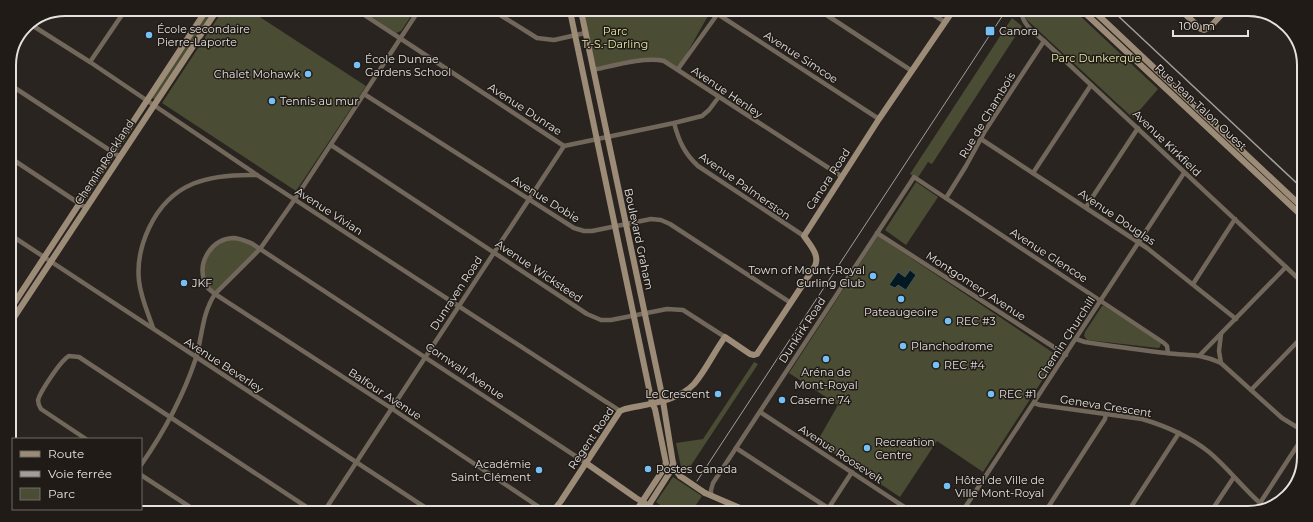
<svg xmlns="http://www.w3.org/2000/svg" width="1313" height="522" viewBox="0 0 1313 522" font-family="Montserrat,sans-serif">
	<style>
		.green { fill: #4a4c34 }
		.water { fill: #031921; stroke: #46555a }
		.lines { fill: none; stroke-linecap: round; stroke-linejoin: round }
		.street { stroke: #71675a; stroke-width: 4.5 }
		.secondary { stroke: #9c8c77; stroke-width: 6 }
		.tram { stroke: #a29e9b; stroke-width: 1 }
		.rail { stroke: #a29e9b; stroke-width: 1.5 }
		.secondary-bridge { stroke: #9c8c77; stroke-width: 6 }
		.poi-dot { fill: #75c0f6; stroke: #201b17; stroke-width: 1.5 }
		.labels { text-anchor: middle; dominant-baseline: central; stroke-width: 3; stroke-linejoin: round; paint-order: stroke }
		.poi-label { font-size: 11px; fill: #e4e1de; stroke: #201b17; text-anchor: start }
		.park-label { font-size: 11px; fill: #e6e9a9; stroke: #201b17 }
		.street-label { font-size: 11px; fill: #e4e1de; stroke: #201b17 }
		.rim { fill: none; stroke: #e4e1de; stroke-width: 2 }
	</style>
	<rect width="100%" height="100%" fill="#292420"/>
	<g class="green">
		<polygon points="210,10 214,10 155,99 153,99 152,97"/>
		<polygon points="223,10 249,10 366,86 296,191 162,103"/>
		<polygon points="362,10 415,10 401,31 396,33"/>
		<polygon points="581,11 705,11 709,14 678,69 658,59 593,70"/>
		<polygon points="1027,12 1077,13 1158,89 1133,118 1027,20 1025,17"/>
		<polygon points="1012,18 1022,26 932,164 928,162 917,179 910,174"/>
		<polygon points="916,182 938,197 906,245 885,230"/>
		<polygon points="878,236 1058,356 983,472 937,441 900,497 817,442 838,405 789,373"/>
		<path d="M224,240H243L260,249L215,294C200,281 203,272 206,254Z"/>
		<polygon points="1102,306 1104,306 1161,343 1160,347 1158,348 1087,340 1084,336 1085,332"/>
		<polygon points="754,362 758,364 686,473 681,467 676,443 703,439"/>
		<polygon points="673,477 702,496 692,511 669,511 656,502"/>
	</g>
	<polygon class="water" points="910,270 916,275 906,290 898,285 895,288 889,285 898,272 905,277"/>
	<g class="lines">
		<g class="street">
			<polyline points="357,10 564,146 674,123 702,116 709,110 718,98"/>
			<polyline points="492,10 537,38 554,40 585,33"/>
			<polyline points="713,11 879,119"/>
			<polyline points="822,12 912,71"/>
			<polyline points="929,12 945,22"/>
			<path d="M1022,12C1021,24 1037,34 1044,41L1302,282"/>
			<polyline points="30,24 90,62 257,175 620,411"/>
			<polyline points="90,62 126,9"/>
			<polyline points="678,69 719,12"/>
			<path d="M593,70C612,66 646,56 664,61L841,176"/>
			<polyline points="9,84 120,157"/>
			<polyline points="364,94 574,228 584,231 592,231 651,219 661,220 670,224 791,303"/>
			<path d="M674,123C679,141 684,153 698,166L804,236"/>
			<polyline points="981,139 1147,248 1236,319"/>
			<polyline points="331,145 587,314 601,320 611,320 667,309 683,310 725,337"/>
			<polyline points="9,157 86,208"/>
			<polyline points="1033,173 1091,85"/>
			<polyline points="946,198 966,166 985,131 1044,41"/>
			<polyline points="1086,207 1138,128"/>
			<polyline points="877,233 1066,355"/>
			<polyline points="9,234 429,510"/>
			<polyline points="1193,284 1235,219"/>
			<path d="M153,328C148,313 141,298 139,281C137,263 141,245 149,228C171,181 210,174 257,175"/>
			<path d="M1076,339L1085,342C1112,346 1139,350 1166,353C1188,356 1200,353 1221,363L1282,418L1300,429"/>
			<polyline points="1200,355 1286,267"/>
			<polyline points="1221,363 1219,351 1221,334"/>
			<polyline points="1251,390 1301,338"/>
			<path d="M1034,403L1040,405L1142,419C1166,426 1190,437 1209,452C1227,467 1242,487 1260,503L1264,508"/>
			<polyline points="760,412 912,512"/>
			<path d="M86,439L41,409C39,406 38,404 38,400C40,392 61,360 69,356L79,357L311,510"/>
			<polyline points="736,448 828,508"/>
			<polyline points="9,459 13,462"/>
			<path d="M141,465C164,432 183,397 196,358C202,338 202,313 215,294L260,249L295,199L419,10"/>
			<polyline points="141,475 193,509"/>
			<polyline points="711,496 711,490 713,483 914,177 1164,343 1167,346 1168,353"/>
			<polyline points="1260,503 1299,443 1300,438"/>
			<polyline points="325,510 564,146"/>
			<path d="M545,511L391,408L215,294C210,290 205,287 204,280C198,261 212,239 233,238C239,238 246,241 251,243L586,463"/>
			<polyline points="826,512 852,472"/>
			<polyline points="962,512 1184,173"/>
			<polyline points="1045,512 1105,419 1106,414"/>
			<polyline points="1127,513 1179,433"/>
			<polyline points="1210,513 1234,477"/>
		</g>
		<g class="secondary">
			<polyline points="570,11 652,403 655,409 666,463 663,470 636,511"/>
			<polyline points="581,11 662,395 673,463 676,471 680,476"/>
			<polyline points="1085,13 1302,216"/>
			<polyline points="1096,13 1302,207"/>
			<polyline points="1184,13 1201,29 1204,30 1209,28 1223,13"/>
			<polyline points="9,311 207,9"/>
			<polyline points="9,325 217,10"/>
			<polyline points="586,463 636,498 658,511"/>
			<polyline points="705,493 747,511"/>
			<path d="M553,511L561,501L620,411L625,409C647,404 677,402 694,384C706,370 714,352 725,337L750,354L754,355L757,354L815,266C820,255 810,245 804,236L879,119L952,12"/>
			<polyline points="645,511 670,472 673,463"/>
		</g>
		<polyline class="tram" points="697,481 1003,15"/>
		<polyline class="rail" points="1115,13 1303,189"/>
		<polyline class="secondary-bridge" points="680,476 705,493"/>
	</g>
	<g class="poi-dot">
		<rect x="985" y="26" width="10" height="10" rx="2"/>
		<circle cx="149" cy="35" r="4"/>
		<circle cx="357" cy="65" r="4"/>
		<circle cx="308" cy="74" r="4"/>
		<circle cx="272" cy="101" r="4"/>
		<circle cx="873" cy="276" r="4"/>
		<circle cx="184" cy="283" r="4"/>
		<circle cx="901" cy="299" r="4"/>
		<circle cx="948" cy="321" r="4"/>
		<circle cx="903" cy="346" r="4"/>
		<circle cx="826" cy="359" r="4"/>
		<circle cx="936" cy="365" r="4"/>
		<circle cx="718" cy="394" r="4"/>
		<circle cx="991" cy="394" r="4"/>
		<circle cx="782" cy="400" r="4"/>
		<circle cx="867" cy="448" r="4"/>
		<circle cx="648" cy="469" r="4"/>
		<circle cx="539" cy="470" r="4"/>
		<circle cx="947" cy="486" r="4"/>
	</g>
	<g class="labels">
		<g class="poi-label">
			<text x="157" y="29">École secondaire<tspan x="157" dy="13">Pierre-Laporte</tspan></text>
			<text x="999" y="31">Canora</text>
			<text x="365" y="59">École Dunrae<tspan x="365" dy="13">Gardens School</tspan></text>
			<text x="300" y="74" text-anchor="end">Chalet Mohawk</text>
			<text x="280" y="101">Tennis au mur</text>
			<text x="865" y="270" text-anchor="end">Town of Mount-Royal<tspan x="865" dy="13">Curling Club</tspan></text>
			<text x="192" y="283">JKF</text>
			<text x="901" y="312" text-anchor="middle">Pateaugeoire</text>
			<text x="956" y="321">REC #3</text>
			<text x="911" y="346">Planchodrome</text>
			<text x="944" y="365">REC #4</text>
			<text x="826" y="372" text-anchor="middle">Aréna de<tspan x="826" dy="13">Mont-Royal</tspan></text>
			<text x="710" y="394" text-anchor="end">Le Crescent</text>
			<text x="999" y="394">REC #1</text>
			<text x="790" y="400">Caserne 74</text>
			<text x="875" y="442">Recreation<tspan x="875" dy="13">Centre</tspan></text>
			<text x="531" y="464" text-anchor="end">Académie<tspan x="531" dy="13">Saint-Clément</tspan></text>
			<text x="656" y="469">Postes Canada</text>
			<text x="955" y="480">Hôtel de Ville de<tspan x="955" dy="13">Ville Mont-Royal</tspan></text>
		</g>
		<g class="park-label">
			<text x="615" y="31">Parc<tspan x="615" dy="13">T.-S.-Darling</tspan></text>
			<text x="1096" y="58">Parc Dunkerque</text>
		</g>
		<g class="street-label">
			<text transform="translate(801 57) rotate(33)">Avenue Simcoe</text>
			<text transform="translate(727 92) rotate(34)">Avenue Henley</text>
			<text transform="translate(1201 107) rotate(43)">Rue Jean-Talon Ouest</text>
			<text transform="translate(525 109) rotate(33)">Avenue Dunrae</text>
			<text transform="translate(987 115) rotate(-59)">Rue de Chambois</text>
			<text transform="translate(1167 143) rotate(44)">Avenue Kirkfield</text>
			<text transform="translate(104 162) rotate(-57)">Chemin Rockland</text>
			<text transform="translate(828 179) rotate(-57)">Canora Road</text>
			<text transform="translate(745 186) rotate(35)">Avenue Palmerston</text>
			<text transform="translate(546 199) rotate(32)">Avenue Dobie</text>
			<text transform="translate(329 211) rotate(33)">Avenue Vivian</text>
			<text transform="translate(1117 217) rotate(34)">Avenue Douglas</text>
			<text transform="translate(639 239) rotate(78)">Boulevard Graham</text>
			<text transform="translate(1049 255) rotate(33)">Avenue Glencoe</text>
			<text transform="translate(539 271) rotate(34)">Avenue Wicksteed</text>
			<text transform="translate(976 286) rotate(33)">Montgomery Avenue</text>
			<text transform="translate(456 293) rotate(-57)">Dunraven Road</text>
			<text transform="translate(802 330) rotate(-57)">Dunkirk Road</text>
			<text transform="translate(1066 338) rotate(-57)">Chemin Churchill</text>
			<text transform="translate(224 365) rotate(33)">Avenue Beverley</text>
			<text transform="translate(465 371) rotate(34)">Cornwall Avenue</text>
			<text transform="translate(385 394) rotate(33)">Balfour Avenue</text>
			<text transform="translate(1106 406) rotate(9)">Geneva Crescent</text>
			<text transform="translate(591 438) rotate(-56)">Regent Road</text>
			<text transform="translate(841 454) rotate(33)">Avenue Roosevelt</text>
		</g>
	</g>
	<path d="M0 0H1313V522H0ZM65 16H1248A49 49 0 0 1 1297 65V457A49 49 0 0 1 1248 506H65A49 49 0 0 1 16 457V65A49 49 0 0 1 65 16Z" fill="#201b17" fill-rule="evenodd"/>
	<path class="rim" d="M65 16H1248A49 49 0 0 1 1297 65V457A49 49 0 0 1 1248 506H65A49 49 0 0 1 16 457V65A49 49 0 0 1 65 16Z"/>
	<rect x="12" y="438" width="130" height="72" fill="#201b17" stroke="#6e6a67"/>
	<rect x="20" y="451" width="20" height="6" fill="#9c8c77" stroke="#6e6a67"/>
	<text x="48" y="458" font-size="12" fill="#e4e1de">Route</text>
	<rect x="20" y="471" width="20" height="6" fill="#a29e9b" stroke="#6e6a67"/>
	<text x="48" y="478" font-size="12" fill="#e4e1de">Voie ferrée</text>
	<rect x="20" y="488" width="20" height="12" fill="#4a4c34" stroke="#6e6a67"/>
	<text x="48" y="498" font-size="12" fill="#e4e1de">Parc</text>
	<path d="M1173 30v6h75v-6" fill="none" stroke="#e4e1de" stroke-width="2"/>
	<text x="1179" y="30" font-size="12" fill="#e4e1de" stroke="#201b17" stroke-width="3" paint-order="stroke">100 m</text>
</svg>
